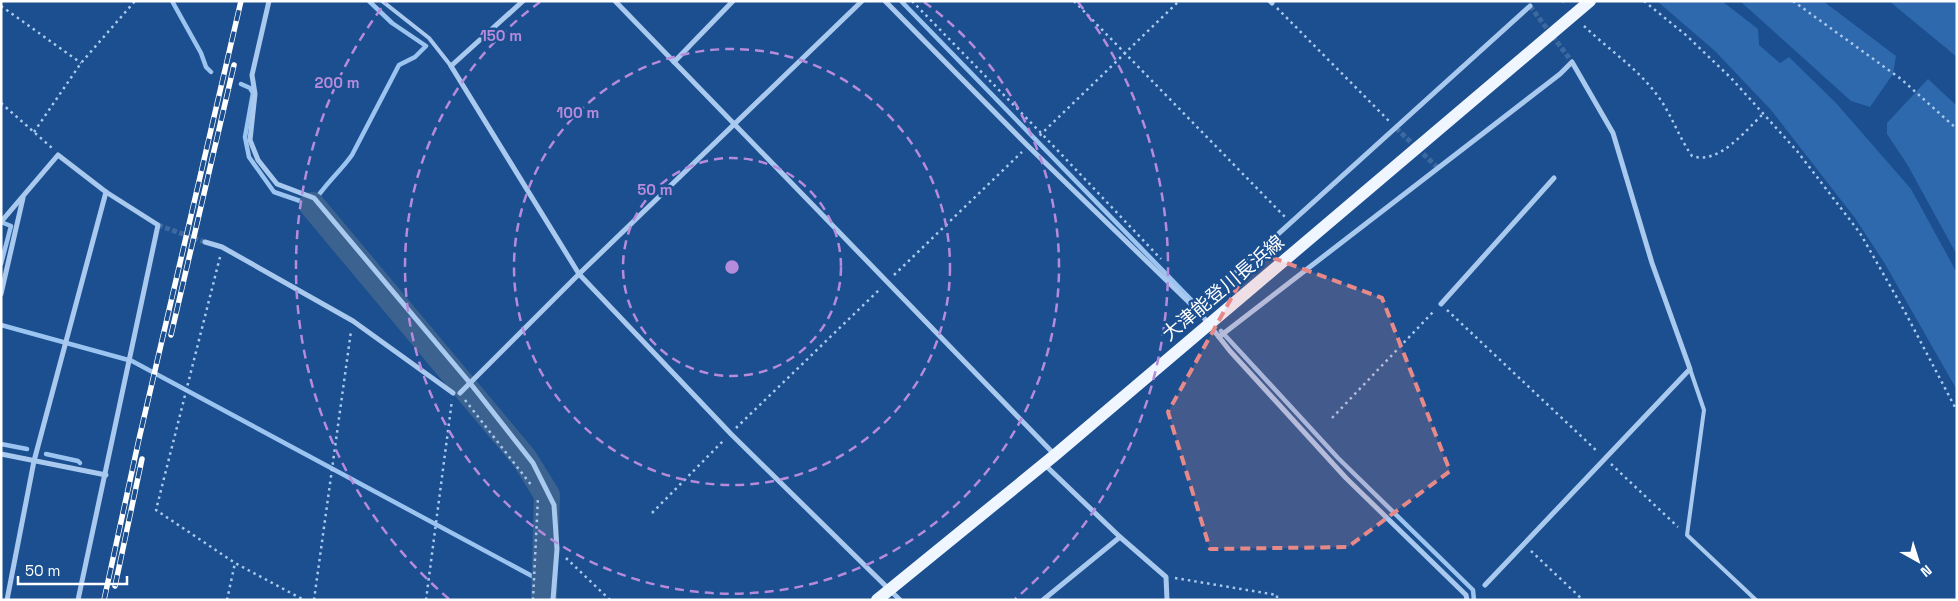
<svg xmlns="http://www.w3.org/2000/svg" width="1958" height="601" viewBox="0 0 1958 601" font-family="'Space Grotesk','Noto Sans JP',sans-serif">
	<style>
		.green { fill: #2e69ad }
		.lines { fill: none; stroke-linecap: round; stroke-linejoin: round }
		.stream { stroke: #9cc4f0; stroke-width: 4.5 }
		.river { stroke: #3c6290; stroke-width: 26 }
		.minor-tunnel { stroke: #3d69a0; stroke-width: 5; stroke-dasharray: 5 2.5; stroke-linecap: butt }
		.path { stroke: #a9c9ee; stroke-width: 2.5; stroke-dasharray: 2.5 4; stroke-linecap: butt }
		.service { stroke: #a9c9ee; stroke-width: 4 }
		.minor { stroke: #a9c9ee; stroke-width: 5 }
		.primary { stroke: #f0f6ff; stroke-width: 12 }
		.rail-casing { stroke: #fff; stroke-width: 5.5 }
		.rail { stroke: #1b4f8f; stroke-width: 4; stroke-dasharray: 11; stroke-linecap: butt }
		.marked { fill: #e88989; fill-opacity: 0.2; stroke: #e88989; stroke-width: 4; stroke-dasharray: 10 6; stroke-linejoin: round }
		.ring { fill: none; stroke: #b68bdc; stroke-width: 2.5; stroke-dasharray: 9 6 }
		.labels { text-anchor: middle; dominant-baseline: central; stroke-width: 5; stroke-linejoin: round; paint-order: stroke }
		.street-label { font-size: 19px; fill: #fff; stroke: #1b4f8f }
		.centre { fill: #b68bdc; stroke: #1b4f8f; stroke-width: 2.5 }
		.ring-label { font-size: 15px; text-anchor: middle; font-weight: bold; fill: #b68bdc; stroke: #1b4f8f; stroke-width: 5; stroke-linejoin: round; paint-order: stroke }
	</style>
	<rect width="100%" height="100%" fill="#1b4f8f"/>
	<g class="green">
		<polygon points="1657,1 1722,1 1758,29 1759,45 1780,63 1789,57 1836,103 1911,189 1957,273 1957,390 1885,264 1855,218 1771,110 1715,51"/>
		<polygon points="1740,1 1823,1 1896,56 1893,74 1870,107 1851,101"/>
		<polygon points="1889,1 1957,1 1957,57"/>
		<polygon points="1928,79 1957,106 1957,255 1907,164 1887,134 1887,123"/>
	</g>
	<g class="lines">
		<g class="stream">
			<polyline points="172,1 201,53 206,67 211,72"/>
			<polyline points="901,1 1204,313"/>
			<path d="M241,84L250,88L253,93L245,137L249,157L274,192L312,205C323,186 340,172 352,155L399,65L415,57L426,46L392,23L369,1"/>
			<polyline points="1,222 11,226 1,264"/>
			<polyline points="1,325 132,361 545,583"/>
			<polyline points="1221,331 1338,458 1473,590 1474,600"/>
			<polyline points="1,444 27,449"/>
			<polyline points="46,454 78,461 80,463"/>
		</g>
		<polyline class="river" points="312,205 524,458 547,495 544,600"/>
		<g class="minor-tunnel">
			<polyline points="1530,6 1572,62"/>
			<polyline points="1396,128 1438,168"/>
			<polyline points="158,225 205,242"/>
		</g>
		<g class="path">
			<polyline points="912,1 1041,133 1161,259"/>
			<polyline points="1074,1 1285,217"/>
			<polyline points="1563,1 1564,2"/>
			<polyline points="1644,1 1687,36 1731,78 1797,151 1860,233 1905,312 1957,411"/>
			<polyline points="1793,1 1901,79 1957,129"/>
			<polyline points="1,6 81,63"/>
			<polyline points="1277,8 1390,122"/>
			<path d="M1584,26C1610,51 1642,71 1662,102C1673,119 1680,139 1692,156C1719,165 1745,131 1763,114"/>
			<polyline points="1,103 52,148"/>
			<polyline points="34,132 81,63 135,1"/>
			<polyline points="1035,140 1179,1"/>
			<polyline points="220,257 156,510 235,563 304,600"/>
			<polyline points="894,275 1022,152"/>
			<polyline points="1447,310 1598,452"/>
			<polyline points="465,400 532,486"/>
			<polyline points="1332,418 1434,311"/>
			<polyline points="736,428 881,288"/>
			<polyline points="1611,464 1678,527"/>
			<polyline points="652,513 725,439"/>
			<polyline points="1531,551 1583,600"/>
			<polyline points="566,558 610,600"/>
			<polyline points="1175,578 1277,595 1277,600"/>
			<polyline points="227,600 235,563"/>
			<polyline points="314,600 351,331"/>
			<polyline points="426,600 452,400"/>
			<polyline points="533,600 538,497"/>
		</g>
		<g class="service">
			<polyline points="382,1 429,38 451,66"/>
			<polyline points="1690,369 1704,410 1687,535 1756,600"/>
		</g>
		<g class="minor">
			<polyline points="269,1 252,75 255,94 250,140 258,160 277,184 314,198 470,383 533,463 554,505 557,549 553,600"/>
			<polyline points="523,1 451,66 579,274 731,434 900,600"/>
			<polyline points="615,1 1055,455"/>
			<polyline points="885,1 1028,146 1200,313 1230,351 1346,478 1466,595 1467,600"/>
			<polyline points="1270,1 1272,3"/>
			<polyline points="674,62 733,1"/>
			<polyline points="1,222 58,155 106,192 158,225 78,600"/>
			<polyline points="205,242 222,247 353,321 453,393"/>
			<polyline points="1,294 23,198"/>
			<polyline points="1441,304 1554,178"/>
			<polyline points="1200,313 1202,303 1530,6"/>
			<polyline points="1219,337 1560,74 1572,62 1613,133 1652,263 1690,369 1485,585"/>
			<polyline points="460,393 579,274 862,1"/>
			<polyline points="1,454 106,475"/>
			<polyline points="1044,464 1120,537 1166,577 1167,600"/>
			<polyline points="7,600 34,461 106,192"/>
			<polyline points="1043,600 1120,537"/>
		</g>
		<polyline class="primary" points="877,600 1055,455 1590,1"/>
		<g class="rail-casing">
			<g id="rail">
				<polyline points="171,335 234,65"/>
				<polyline points="115,586 142,459"/>
				<polyline points="104,600 139,439 241,1"/>
			</g>
		</g>
		<use href="#rail" class="rail"/>
	</g>
	<path class="marked" d="M1257,252L1382,298L1450,471L1348,547L1210,549L1168,412Z"/>
	<g class="ring">
		<circle cx="732" cy="267" r="109"/>
		<circle cx="732" cy="267" r="218"/>
		<path d="M924 2A327 327 0 1 1 540 2"/>
		<path d="M449 599A436 436 0 0 1 386 2M1078 2A436 436 0 0 1 1015 599"/>
	</g>
	<g class="labels">
		<g class="street-label">
			<text transform="translate(1223 288) rotate(-40)">大津能登川長浜線</text>
		</g>
	</g>
	<circle cx="732" cy="267" r="8" class="centre"/>
	<g class="ring-label">
		<text x="501" y="41">150 m</text>
		<text x="337" y="88">200 m</text>
		<text x="578" y="118">100 m</text>
		<text x="655" y="195">50 m</text>
	</g>
	<rect width="1958" height="601" fill="none" stroke="#ffffff" stroke-width="5"/>
	<g transform="translate(1918 561) rotate(141)" stroke="#1b4f8f" stroke-width="4" paint-order="stroke">
	<path d="M0-4L9 19L0 12L-9 19Z" fill="#ffffff"/>
	<text y="-8" font-size="14" font-weight="bold" text-anchor="middle" fill="#ffffff">N</text>
	</g>
	<path d="M18 576v8h109v-8" fill="none" stroke="#ffffff" stroke-width="2.5"/>
	<text x="25" y="576" font-size="15" fill="#ffffff" stroke="#1b4f8f" stroke-width="4" paint-order="stroke">50 m</text>
</svg>
